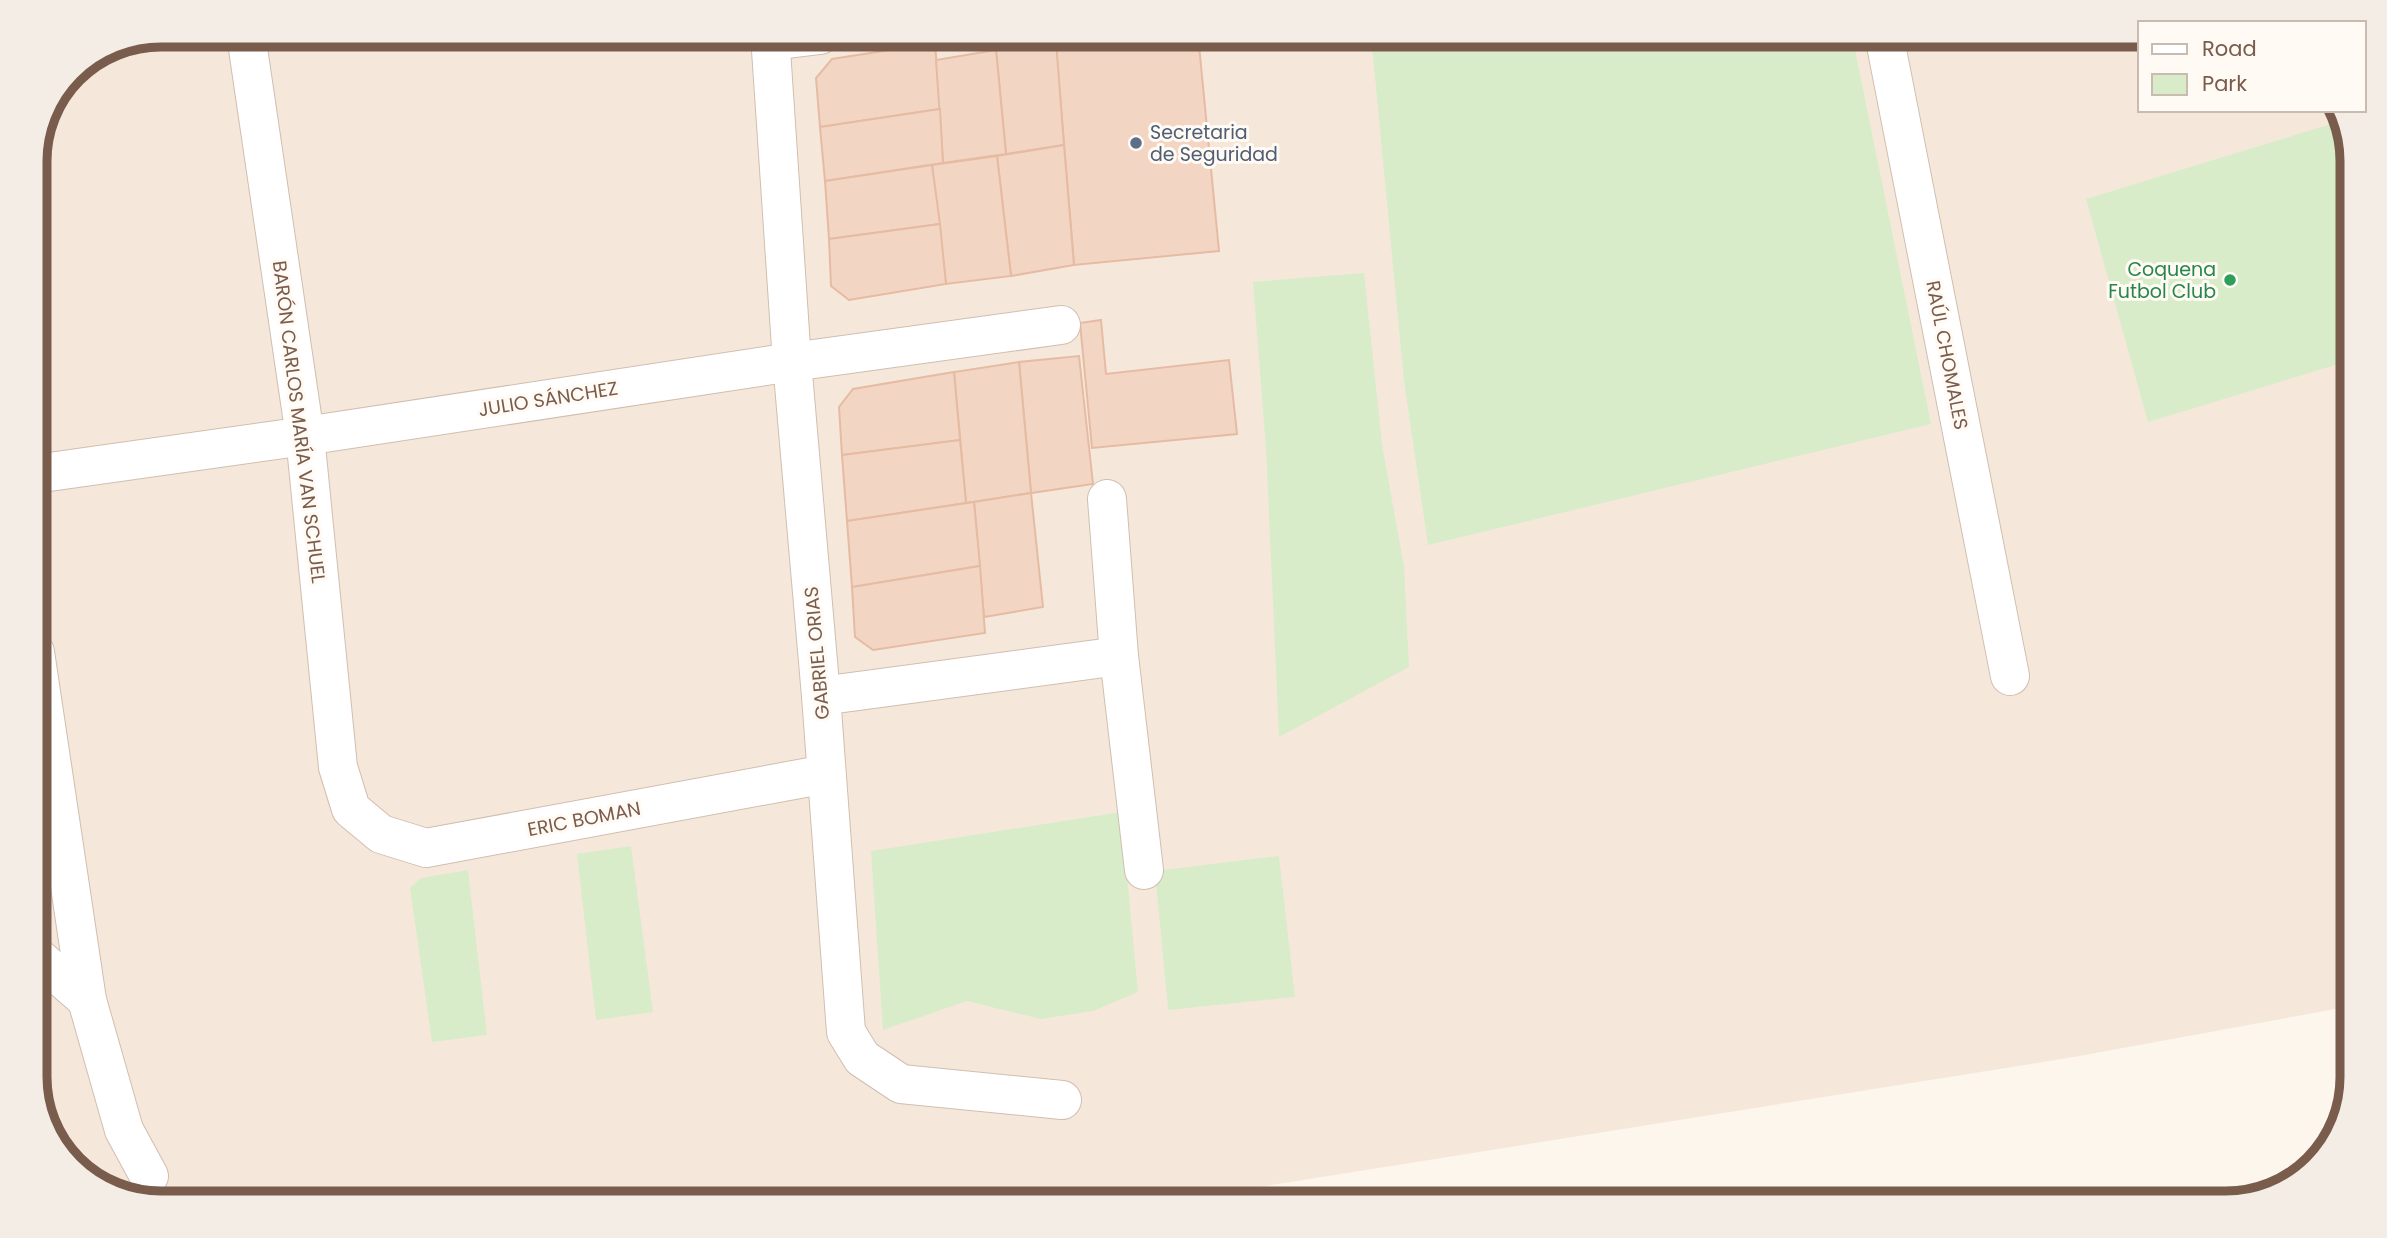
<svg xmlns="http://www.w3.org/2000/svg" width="2387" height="1238" viewBox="0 0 2387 1238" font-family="Poppins,sans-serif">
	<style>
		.residential { fill: #f5e8da }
		.green { fill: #d8ecc9 }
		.building { fill: #f3d5c3; stroke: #e6bba3; stroke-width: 2 }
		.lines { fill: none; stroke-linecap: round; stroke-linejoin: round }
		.minor-casing { stroke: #d1beb0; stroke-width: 40 }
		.minor { stroke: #fff; stroke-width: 38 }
		.service-dot { fill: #5c6f8a; stroke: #fffaf3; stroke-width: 2.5 }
		.leisure-dot { fill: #2e9e5b; stroke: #fffaf3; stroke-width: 2.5 }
		.labels { text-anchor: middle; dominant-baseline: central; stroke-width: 6; stroke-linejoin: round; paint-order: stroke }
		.service-label { font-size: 19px; fill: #4e5e75; stroke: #fffaf3; text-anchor: start }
		.leisure-label { font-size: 19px; fill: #27864d; stroke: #fffaf3; text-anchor: end }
		.street-label { font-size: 19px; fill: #7a5c4d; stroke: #fffaf3 }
		.rim { fill: none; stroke: #7a5c4d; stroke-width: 9 }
	</style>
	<rect width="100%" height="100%" fill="#fdf6ec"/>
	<polygon class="residential" points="162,35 2140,35 2140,110 2337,110 2352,154 2352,1006 2074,1057 1159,1203 162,1203 105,1190 57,1147 35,1085 35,154 72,72 114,44"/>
	<g class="green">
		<polygon points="1371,35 1852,35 1931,424 1428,545 1404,381"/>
		<polygon points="2341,121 2352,154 2352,360 2148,422 2086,199"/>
		<polygon points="1364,273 1382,444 1404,567 1409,667 1279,737 1266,448 1253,282"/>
		<polygon points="1121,812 1138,992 1093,1011 1041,1019 967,1001 883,1030 871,851"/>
		<polygon points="631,846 653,1012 596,1020 577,854"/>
		<polygon points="1279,856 1295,997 1168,1010 1155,871"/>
		<polygon points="468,870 487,1035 432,1042 410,888 421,878"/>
	</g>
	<g class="building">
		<polygon points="1055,35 1198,35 1219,251 1074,265"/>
		<polygon points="1056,41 1064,145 1006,154 996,50"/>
		<polygon points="935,43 940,109 820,127 816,78 832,59"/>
		<polygon points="996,50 1006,154 943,163 936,60"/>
		<polygon points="940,109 943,163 825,181 820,127"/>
		<polygon points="1064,145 1074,265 1011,276 997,156"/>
		<polygon points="997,156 1011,276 946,284 932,165"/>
		<polygon points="932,165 940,224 829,239 825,181"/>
		<polygon points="940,224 946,284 849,300 831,286 829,239"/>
		<polygon points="1101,320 1106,374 1229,360 1237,434 1092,448 1080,323"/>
		<polygon points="1079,356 1093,484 1031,493 1019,362"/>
		<polygon points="1019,362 1031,493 966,503 954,372"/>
		<polygon points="954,372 960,440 842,455 839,407 853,389"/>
		<polygon points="960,440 966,503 847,521 842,455"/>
		<polygon points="1031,493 1043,607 984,617 974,502"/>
		<polygon points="974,502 980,566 852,587 847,521"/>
		<polygon points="980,566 985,633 873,650 855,637 852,587"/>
	</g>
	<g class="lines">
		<g class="minor-casing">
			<g id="minor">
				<polyline points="246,35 305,436 338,767 351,809 381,834 426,848 826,774"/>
				<polyline points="770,35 792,362 821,696 846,1032 862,1058 901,1084 1062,1100"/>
				<polyline points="1884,35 2010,676"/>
				<polyline points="771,41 820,35"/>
				<polyline points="35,474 305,436 792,362 1061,325"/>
				<polyline points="1107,499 1119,656 1144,870"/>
				<polyline points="35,652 87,1000 124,1130 149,1176"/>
				<polyline points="821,696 1119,656"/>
				<polyline points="35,955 87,1000"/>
			</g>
		</g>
		<use href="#minor" class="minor"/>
	</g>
	<circle class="service-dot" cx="1136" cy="143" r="7"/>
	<circle class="leisure-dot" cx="2230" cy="280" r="7"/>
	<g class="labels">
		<g class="service-label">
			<text x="1150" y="132">Secretaria<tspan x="1150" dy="22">de Seguridad</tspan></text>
		</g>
		<g class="leisure-label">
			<text x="2216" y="269">Coquena<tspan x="2216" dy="22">Futbol Club</tspan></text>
		</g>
		<g class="street-label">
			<text transform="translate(1947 355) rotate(79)">RAÚL CHOMALES</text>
			<text transform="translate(548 399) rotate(-9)">JULIO SÁNCHEZ</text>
			<text transform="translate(299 422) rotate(83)">BARÓN CARLOS MARÍA VAN SCHUEL</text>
			<text transform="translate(817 653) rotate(-95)">GABRIEL ORIAS</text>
			<text transform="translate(584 819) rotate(-11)">ERIC BOMAN</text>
		</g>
	</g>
	<path d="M0 0H2387V1238H0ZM161 47H2226A114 114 0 0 1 2340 161V1077A114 114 0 0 1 2226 1191H161A114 114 0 0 1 47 1077V161A114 114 0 0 1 161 47Z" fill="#f4ede6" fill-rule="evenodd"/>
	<path class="rim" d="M161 47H2226A114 114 0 0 1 2340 161V1077A114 114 0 0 1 2226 1191H161A114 114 0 0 1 47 1077V161A114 114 0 0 1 161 47Z"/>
	<rect x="2138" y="21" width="228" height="91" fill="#fffaf3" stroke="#cabbb1" stroke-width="2"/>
	<rect x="2152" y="44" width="35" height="10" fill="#ffffff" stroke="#cabbb1" stroke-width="2"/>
	<text x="2202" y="56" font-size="21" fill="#7a5c4d">Road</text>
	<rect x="2152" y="74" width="35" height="21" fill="#d8ecc9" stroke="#cabbb1" stroke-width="2"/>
	<text x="2202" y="91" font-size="21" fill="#7a5c4d">Park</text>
</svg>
